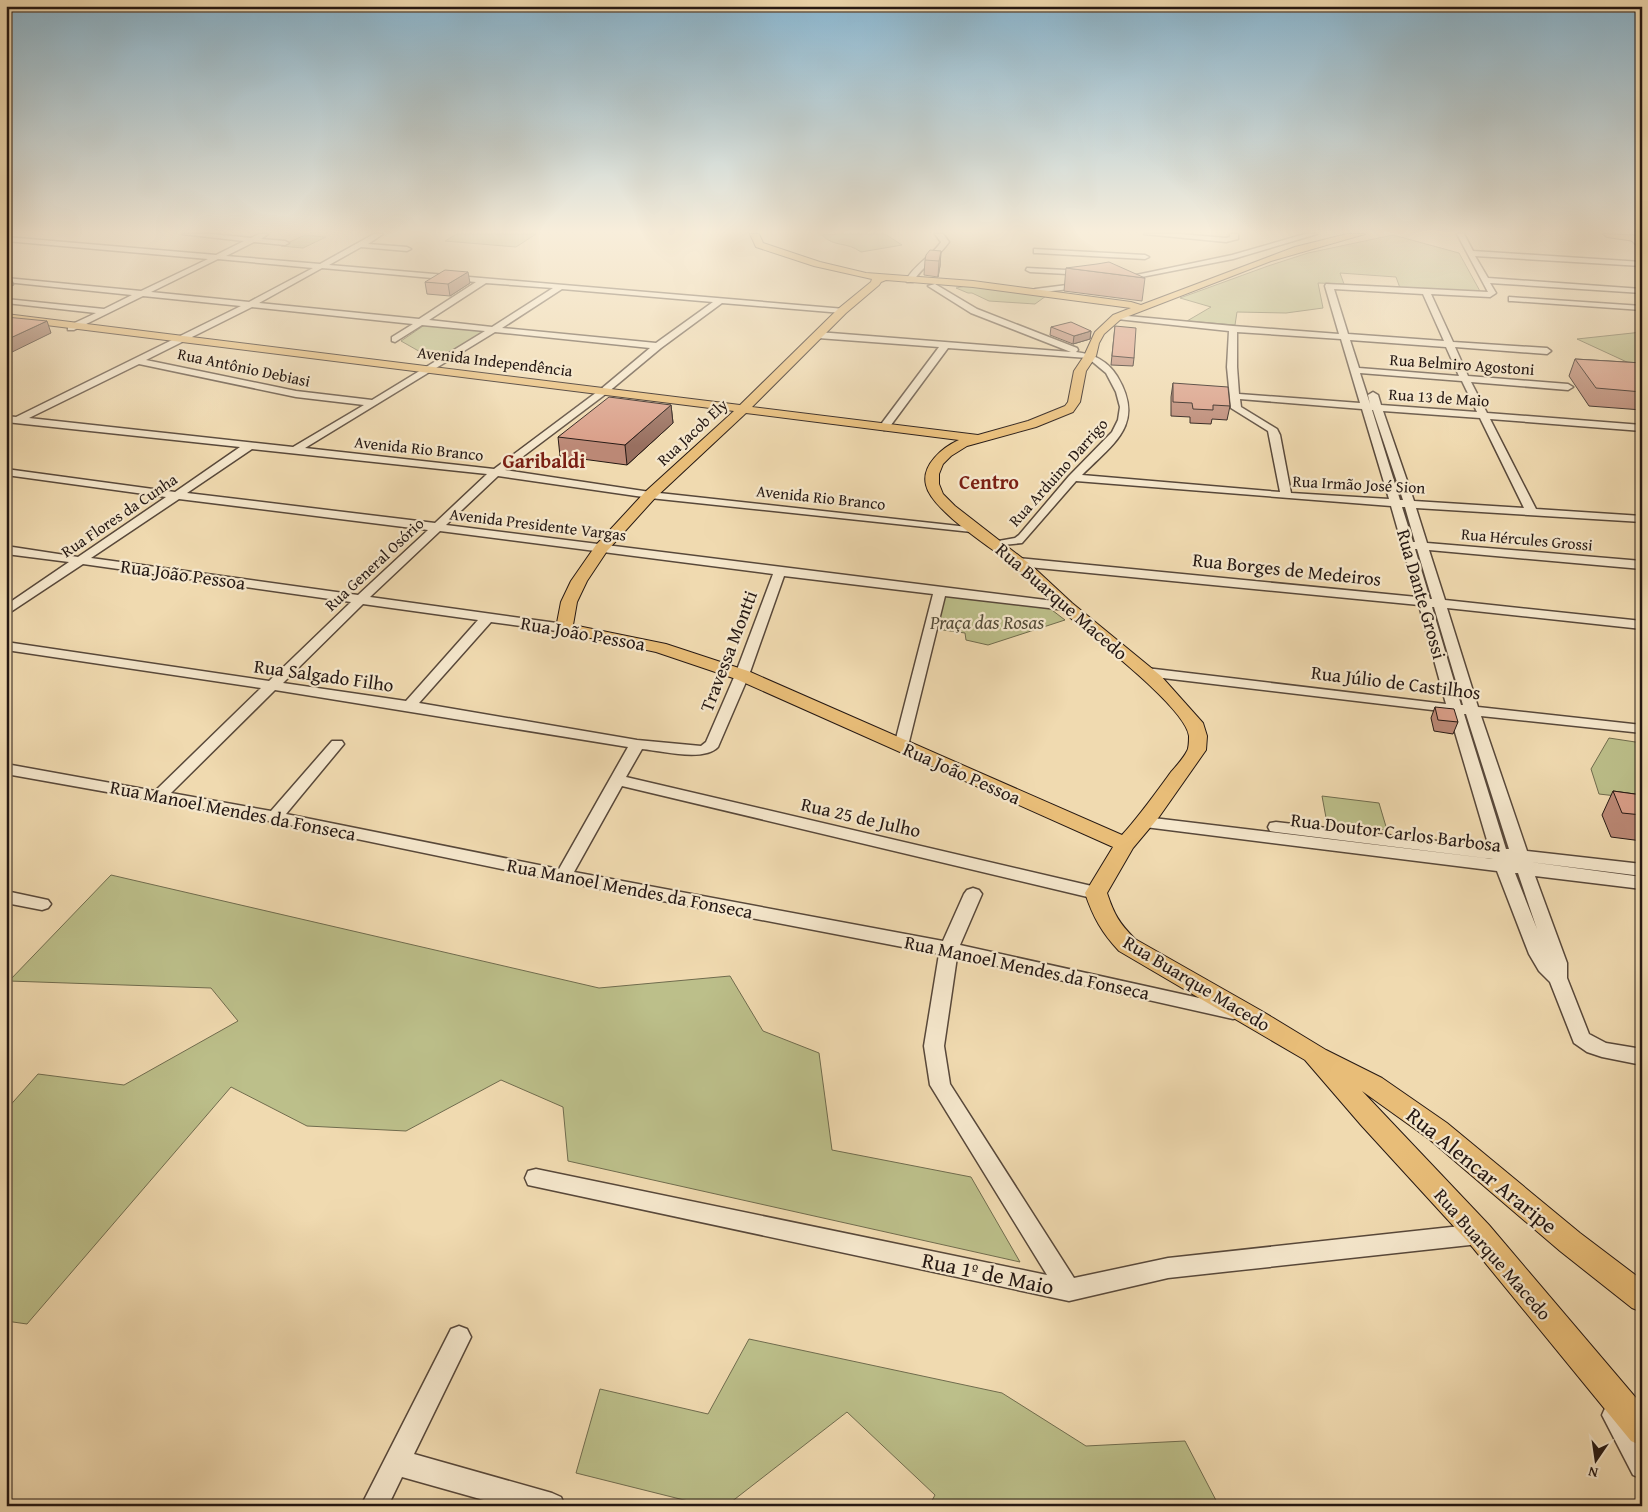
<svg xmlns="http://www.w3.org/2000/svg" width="1648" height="1512" viewBox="0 0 1648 1512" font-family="'Gentium Book Plus',serif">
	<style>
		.green { fill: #bcbf8a; stroke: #706c4e }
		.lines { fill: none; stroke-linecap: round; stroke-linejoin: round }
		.minor-casing { stroke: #58483a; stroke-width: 3 }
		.major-casing { stroke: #251813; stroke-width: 2 }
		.minor { fill: #f5e7cc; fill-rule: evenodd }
		.major { fill: #e8bd78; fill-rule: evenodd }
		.wall { fill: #bb8875; stroke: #251813 }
		.shaded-wall { fill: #986f5f; stroke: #251813 }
		.building { fill: #d99e88; stroke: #251813 }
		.labels { text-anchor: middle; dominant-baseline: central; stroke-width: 4.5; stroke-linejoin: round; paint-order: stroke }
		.far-street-label { font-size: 16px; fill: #251813; stroke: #f5e7cc }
		.street-label { font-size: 19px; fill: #251813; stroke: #f5e7cc }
		.park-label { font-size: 19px; font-style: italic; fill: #524a37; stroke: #f5e7cc }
		.far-district-label { font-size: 20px; font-weight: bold; fill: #7a1f14; stroke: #f5e7cc }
		.near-street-label { font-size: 22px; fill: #251813; stroke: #f5e7cc }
	</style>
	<rect width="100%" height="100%" fill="#f0dab0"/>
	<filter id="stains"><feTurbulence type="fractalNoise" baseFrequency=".004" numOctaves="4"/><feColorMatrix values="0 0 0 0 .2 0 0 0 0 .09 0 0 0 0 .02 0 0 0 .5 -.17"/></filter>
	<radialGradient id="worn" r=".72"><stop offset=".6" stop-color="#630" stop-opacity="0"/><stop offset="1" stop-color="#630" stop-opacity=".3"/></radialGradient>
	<g class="green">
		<polygon points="457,234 536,234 516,247 445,241"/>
		<path d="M838,234H885L902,245L861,252C846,241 835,248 822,235Z"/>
		<polygon points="305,235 326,237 303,248 281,246"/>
		<polygon points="1393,235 1459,253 1481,293 1400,288 1396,277 1340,273 1344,284 1318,283 1323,308 1286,313 1237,312 1235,325 1187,321 1211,307 1180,298 1268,266 1308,253"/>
		<polygon points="966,286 1046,296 1035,304 989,301 972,293 968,293 956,288"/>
		<polygon points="426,324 488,330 438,362 401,341"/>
		<polygon points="1642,332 1642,369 1577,339"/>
		<polygon points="944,594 1048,607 1065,620 988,645 966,640 965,633 936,629"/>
		<polygon points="1609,738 1642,743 1642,799 1599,794 1591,769"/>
		<polygon points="1322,796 1379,803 1387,830 1327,823"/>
		<polygon points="111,875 599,988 730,976 763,1031 819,1053 832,1150 971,1177 1020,1262 568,1161 563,1107 501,1080 406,1131 307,1126 231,1087 27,1324 6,1321 6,1110 38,1074 124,1085 238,1021 211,988 9,981"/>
		<polygon points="749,1339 1002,1393 1086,1446 1185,1441 1219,1506 929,1506 935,1495 847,1412 726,1506 708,1506 576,1473 600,1389 708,1414"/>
	</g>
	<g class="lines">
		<g class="minor-casing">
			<g id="minor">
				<path d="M182,234H212L251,238L259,234H268L261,239L285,241L289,243L285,245L254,242L226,256L320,264L374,234H383L368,244L407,247L411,249L407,251L361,247L329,265L845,309L846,311L842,313L722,303L661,348L607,393L505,470L650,492L977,528L981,529L983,531L981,533L650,498L498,476L446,525L1070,603L1072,606L1066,610L945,596L908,746L906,749H896L894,746L933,594L784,576L749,675L718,747C704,762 662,751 642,749L626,777L1096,887L1102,889L1105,893L1102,897L1096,899L622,786L574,872L943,941L964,894L967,890L973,888L979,890L982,894L960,945L1240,1007L1242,1012L1240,1017L1233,1019L957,957L944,1046L950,1084L1074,1278L1168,1258L1479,1224L1487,1227L1490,1234L1487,1241L1479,1244L1168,1278L1069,1301L528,1185L525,1178L528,1171L536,1169L1047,1275L930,1085L924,1046L939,954L564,882L275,822L6,774V764L155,791L261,688L6,650V642L269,681L351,602L83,564L6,615V605L69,562L6,554V546L78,557L166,497L6,475V469L175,492L240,447L6,422V416L16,417L241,306L143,296L74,330H68V326L96,313L6,303V299L104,309L132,295L6,282V278L141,291L208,259L6,241V237L216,255L244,241ZM218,259L313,268L249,302L151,292ZM322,268L476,282L419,319L259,303ZM486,283L553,288L492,327L429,320ZM562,289L713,302L656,343L502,328ZM252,307L413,324L392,337V341L395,342L422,325L485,331L372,400L296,391L146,360ZM495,332L650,348L601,389L494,469L305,448ZM139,364L296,397L364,405L293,447L29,418ZM252,449L487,474L435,523L187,493ZM179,499L428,530L358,595L91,558ZM440,531L773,574L735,675L706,742L701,746L637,740L419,703L491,622L564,632L571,628L564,624L370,597ZM363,604L478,620L406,701L283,683ZM275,690L628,747L559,869L286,814L344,744L342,741H332L271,811L171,793Z"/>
				<path d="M935,234H943L949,242C938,258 922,266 913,282H907L906,280C915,264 931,257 941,242Z"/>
				<polygon points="1144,234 1180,234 1226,238 1230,237 1230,234 1238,234 1238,239 1226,242"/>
				<polygon points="1305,234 1317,234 1233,259 1121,281 1117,279 1232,255"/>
				<path d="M1457,234H1464L1473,251L1642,262V266L1475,256L1488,278L1642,289V293L1490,283L1496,293L1490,297L1431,294L1453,342L1547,348L1551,351L1547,354L1455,347L1468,376L1568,384L1573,387L1568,390L1471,382L1487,413L1642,425V431L1490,419L1536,509L1642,516V522L1416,508L1427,543L1642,561V569L1429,550L1445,600L1642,621V629L1447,608L1478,707L1642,725V733L1481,716L1527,851L1642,864V876L1530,862L1642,877V889L1535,876L1567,963V978L1589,1034L1606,1043L1642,1049V1065L1602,1057L1587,1052L1574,1043L1550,982L1539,971L1529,954L1497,871L1145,827L1139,826L1137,822L1139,818L1145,817L1493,859L1276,832L1270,831L1268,827L1270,823L1276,822L1489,847L1449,712L1146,676L1139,672L1146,668L1446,704L1419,605L1018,566L1012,562L1018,558L1417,597L1391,506L1076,481L1022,543L993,546L991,544L993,542L1015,538L1019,535L1069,476L1112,432L1118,420L1120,407L1116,392L1106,373L1088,358L948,348L888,429L884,430L879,427L939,347L818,338L814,335L818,332L1071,352L971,313L928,286L935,284L977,309L1077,348L1078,350L1076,352C1093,354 1107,360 1117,376C1146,424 1114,443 1082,475L1280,492L1268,431L1231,408L1227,367L1229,331L1117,319L1113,317L1117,315L1233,326L1339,334L1325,286L1326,284L1488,292ZM1334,289L1423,294L1444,341L1348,334ZM1237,332L1341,339L1360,403L1239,394L1237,367ZM1350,340L1446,347L1459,376L1359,368ZM1360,373L1462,381L1477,412L1381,405L1378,395L1373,392L1368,395L1370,404ZM1240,399L1362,409L1389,499L1291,493L1280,435L1277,429L1241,407ZM1372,410H1373L1403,500H1400ZM1383,411L1480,418L1524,508L1414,501ZM1402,507H1405L1415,542H1413ZM1415,549H1417L1432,599H1430ZM1432,607H1434L1463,705H1461ZM1464,714H1466L1509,849H1506ZM1515,873H1518L1537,929Z"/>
				<polygon points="1632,235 1642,243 1642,250 1628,237"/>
				<polygon points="1034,249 1145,255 1149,257 1145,259 1037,253 1034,253"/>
				<polygon points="1027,268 1086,271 1090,273 1086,275 1030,272 1026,270"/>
				<polygon points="1083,283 1087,285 1086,287 1035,293 1031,291 1035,289"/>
				<polygon points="1509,297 1642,306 1642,310 1512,301 1509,301"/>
				<polygon points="6,891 48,900 51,904 48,908 42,910 6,903"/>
				<polygon points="459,1326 467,1329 471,1337 414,1454 552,1493 561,1497 565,1506 505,1506 402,1477 388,1506 361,1506 451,1329"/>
				<polygon points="1615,1402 1624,1406 1642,1439 1642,1479 1633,1475 1602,1415 1606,1406"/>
			</g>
		</g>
		<g class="major-casing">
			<g id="major">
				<path d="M750,234H759L763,243L820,262L866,273L973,281L1131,302L1141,305L1295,247L1347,234H1365L1271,261L1121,319L1104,334L1099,343L1096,356L1086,371L1080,402L1073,412L1036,427L967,446L951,456L943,464L939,474V484L943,494L955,506L1031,565L1072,603L1161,676L1203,723L1207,736L1206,750L1159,817L1133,848L1107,893C1114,914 1119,923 1135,939L1260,1010L1326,1050L1382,1078L1447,1123L1580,1233L1642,1280V1312L1632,1308L1560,1251L1429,1139L1362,1091L1489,1225L1642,1405V1446L1631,1441L1469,1243L1361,1125L1305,1060L1119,951C1102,933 1093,917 1085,893L1113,847L736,679L656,652L558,631L556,628L561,602L571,581L596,545L645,492L734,411L6,320V314L740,405L838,309L871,282L872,279L814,266L756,247ZM886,280L973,287L1131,308L1113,315L1095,332L1084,356L1074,371L1068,402L1065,406L1028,421L978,435L752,407L846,313L879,285L881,282ZM746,413L959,440C943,447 921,465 926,485C931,509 987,545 1008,561C1027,576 1043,594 1061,610C1086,632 1186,707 1189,736C1189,740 1189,748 1187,751C1183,759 1176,766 1171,772C1155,794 1140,815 1122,835L748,671L666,644L573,625L577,602L587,581L607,551L655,498Z"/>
				<polygon points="1603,234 1642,236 1642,242 1607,237"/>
			</g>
		</g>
		<use href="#minor" class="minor"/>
		<use href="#major" class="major"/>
	</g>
	<g class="wall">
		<polygon points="941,251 940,266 938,277 924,275 925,260"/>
		<polygon points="1066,268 1145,278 1142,301 1064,291"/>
		<polygon points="425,282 470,283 450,296 427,294"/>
		<polygon points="1115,326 1134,358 1133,366 1111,365"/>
		<polygon points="1051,327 1091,331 1090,339 1073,344 1050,335"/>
		<polygon points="1575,359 1642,363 1642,410 1589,406 1569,376"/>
		<polygon points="1173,383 1230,406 1227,420 1212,419 1211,424 1190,423 1190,417 1171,416 1171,397"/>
		<polygon points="671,405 673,423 627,465 560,456 558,437"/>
		<polygon points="1435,707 1458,722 1453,734 1434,731 1431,718"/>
		<polygon points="1613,791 1642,795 1642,841 1611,837 1602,815"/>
	</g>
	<g class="shaded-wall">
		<polygon points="941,251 940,266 938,277 939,261"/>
		<polygon points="8,270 14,285 6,288 6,271"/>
		<polygon points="468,272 470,283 450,296 448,284"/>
		<polygon points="47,321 51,333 6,355 6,340"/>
		<polygon points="1091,331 1090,339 1073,344 1074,336"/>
		<polygon points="671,405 673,423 627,465 625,445"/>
	</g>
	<g class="building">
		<polygon points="930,250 941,251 939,261 925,260 926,255"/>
		<polygon points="1109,262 1145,278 1066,268 1097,264"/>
		<polygon points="445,270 468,272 448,284 425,282"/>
		<polygon points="6,317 47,321 6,340"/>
		<polygon points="1071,322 1091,331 1074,336 1051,327"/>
		<polygon points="1115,326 1136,328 1134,358 1112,356"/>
		<polygon points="1575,359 1642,363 1642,392 1596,388"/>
		<polygon points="1173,383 1228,387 1230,406 1213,405 1213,410 1193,409 1192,403 1173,402"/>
		<polygon points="609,397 671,405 625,445 558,437"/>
		<polygon points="1435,707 1454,709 1458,722 1438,720"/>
		<polygon points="1613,791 1642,795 1642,815 1622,813"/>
	</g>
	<linearGradient id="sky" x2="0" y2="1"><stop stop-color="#89b6d0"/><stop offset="0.52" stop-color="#f8eedb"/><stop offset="1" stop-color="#f8eedb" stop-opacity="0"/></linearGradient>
	<rect width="1648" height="446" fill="url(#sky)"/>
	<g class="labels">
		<g class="far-street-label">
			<text transform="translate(495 361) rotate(7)">Avenida Independência</text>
			<text transform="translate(1462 364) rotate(4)">Rua Belmiro Agostoni</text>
			<text transform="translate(244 367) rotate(12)">Rua Antônio Debiasi</text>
			<text transform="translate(1439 397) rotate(4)">Rua 13 de Maio</text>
			<text transform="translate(692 432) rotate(-43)">Rua Jacob Ely</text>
			<text transform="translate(419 448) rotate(6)">Avenida Rio Branco</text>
			<text transform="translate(1058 472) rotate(-48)">Rua Arduino Darrigo</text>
			<text transform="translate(1359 484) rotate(3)">Rua Irmão José Sion</text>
			<text transform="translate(821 497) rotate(6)">Avenida Rio Branco</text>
			<text transform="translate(119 515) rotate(-34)">Rua Flores da Cunha</text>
			<text transform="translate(538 524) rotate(7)">Avenida Presidente Vargas</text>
			<text transform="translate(1527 539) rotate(5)">Rua Hércules Grossi</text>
			<text transform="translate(374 564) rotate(-43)">Rua General Osório</text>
		</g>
		<g class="street-label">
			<text transform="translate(1287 569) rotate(6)">Rua Borges de Medeiros</text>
			<text transform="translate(183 574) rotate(8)">Rua João Pessoa</text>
			<text transform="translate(1422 594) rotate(74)">Rua Dante Grossi</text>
			<text transform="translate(1062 601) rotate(41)">Rua Buarque Macedo</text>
			<text transform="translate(583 633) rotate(10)">Rua João Pessoa</text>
			<text transform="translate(728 651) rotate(-69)">Travessa Montti</text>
			<text transform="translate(324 675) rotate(8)">Rua Salgado Filho</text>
			<text transform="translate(1396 682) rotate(7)">Rua Júlio de Castilhos</text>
			<text transform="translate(962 773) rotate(24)">Rua João Pessoa</text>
			<text transform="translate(233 810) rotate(11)">Rua Manoel Mendes da Fonseca</text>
			<text transform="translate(861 817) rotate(13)">Rua 25 de Julho</text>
			<text transform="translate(1396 832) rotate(7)">Rua Doutor Carlos Barbosa</text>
			<text transform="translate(630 888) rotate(11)">Rua Manoel Mendes da Fonseca</text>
			<text transform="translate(1027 967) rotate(12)">Rua Manoel Mendes da Fonseca</text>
			<text transform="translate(1197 983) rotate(31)">Rua Buarque Macedo</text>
			<text transform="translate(1493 1254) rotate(49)">Rua Buarque Macedo</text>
		</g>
		<g class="park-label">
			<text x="987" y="622">Praça das Rosas</text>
		</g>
		<g class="far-district-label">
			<text x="544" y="460">Garibaldi</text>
			<text x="989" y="481">Centro</text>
		</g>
		<g class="near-street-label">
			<text transform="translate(1482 1170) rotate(39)">Rua Alencar Araripe</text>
			<text transform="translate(988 1273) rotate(12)">Rua 1º de Maio</text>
		</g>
	</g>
	<rect width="1648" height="1512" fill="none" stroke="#f0dab0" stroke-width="25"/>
	<rect x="8" y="8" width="1633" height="1497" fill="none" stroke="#251813" stroke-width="2.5"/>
	<rect x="12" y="12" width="1623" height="1487" fill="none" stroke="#251813"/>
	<g transform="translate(1596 1460) rotate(193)" stroke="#f5e7cc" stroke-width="4" paint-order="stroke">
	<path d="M0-4L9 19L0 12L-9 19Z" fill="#251813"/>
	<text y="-8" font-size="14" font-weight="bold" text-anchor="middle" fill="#251813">N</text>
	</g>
	<rect width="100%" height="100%" filter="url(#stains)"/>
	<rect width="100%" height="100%" fill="url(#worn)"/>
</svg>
